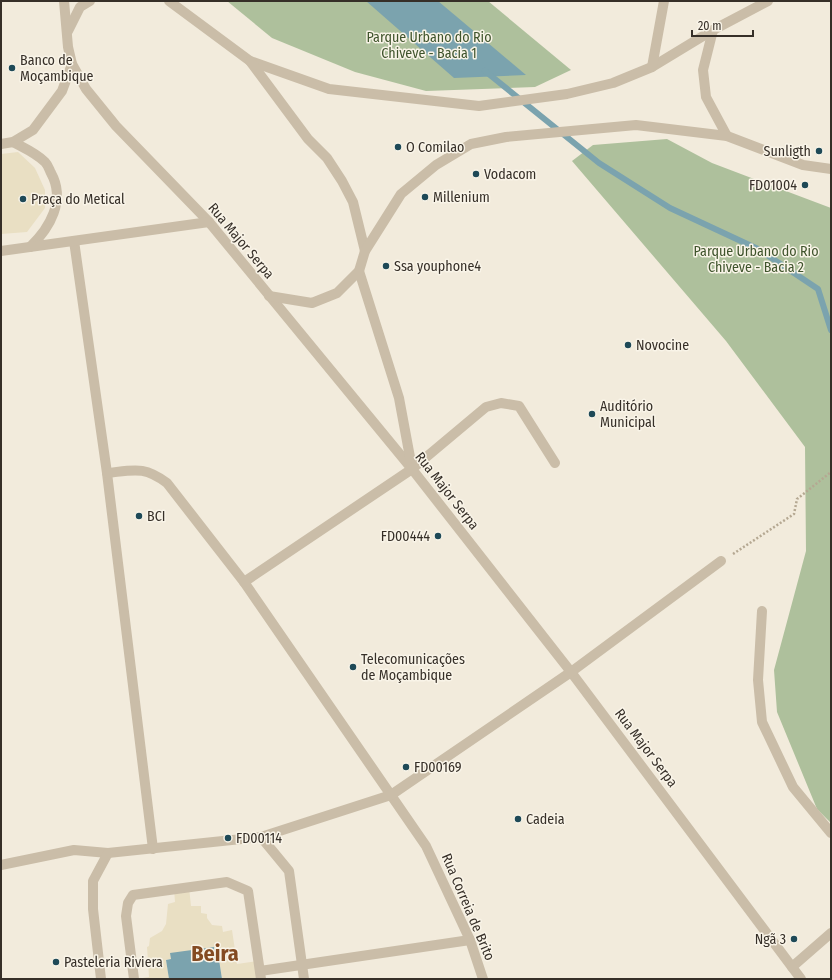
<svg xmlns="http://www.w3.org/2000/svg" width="832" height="980" viewBox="0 0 832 980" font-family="'Fira Sans Condensed',sans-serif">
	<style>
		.green { fill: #aec09c }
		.plaza { fill: #e9dfc3 }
		.water { fill: #7ba3ae }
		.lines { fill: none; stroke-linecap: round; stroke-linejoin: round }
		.stream { stroke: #7ba3ae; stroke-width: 6 }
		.path { stroke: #b5a892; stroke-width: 2.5; stroke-dasharray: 2 2; stroke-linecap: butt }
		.minor { stroke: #cabda8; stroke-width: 10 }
		.poi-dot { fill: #1e4957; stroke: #f9f4e8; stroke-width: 1.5 }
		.labels { text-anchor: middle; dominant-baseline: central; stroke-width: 3; stroke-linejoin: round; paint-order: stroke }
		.park-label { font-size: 14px; fill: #3f542c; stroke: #f9f4e8 }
		.poi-label { font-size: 14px; fill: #362f28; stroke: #f9f4e8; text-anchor: start }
		.street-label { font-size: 14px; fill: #362f28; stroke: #f9f4e8 }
		.town-label { font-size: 22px; font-weight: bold; fill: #844b22; stroke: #f9f4e8 }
	</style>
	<rect width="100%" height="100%" fill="#f2ebdc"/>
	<g class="green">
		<polygon points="227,1 488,1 571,70 535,87 426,91 355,72 272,38"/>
		<polygon points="667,139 712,163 831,208 831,823 817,809 777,712 774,670 806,551 805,447 726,341 572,161 593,145"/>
	</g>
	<g class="plaza">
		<polygon points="18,152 35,168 45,190 45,208 27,232 1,234 1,154"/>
		<polygon points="189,887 191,906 201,906 201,913 207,914 207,918 212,925 222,926 223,932 232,930 237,964 258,961 261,979 222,979 218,953 215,953 214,947 166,960 169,979 136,979 149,977 147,947 149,946 150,938 162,931 166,924 168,904 175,902 174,889"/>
	</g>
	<g class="water">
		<polygon points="366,1 438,1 526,75 454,78"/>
		<polygon points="214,947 215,953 218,953 222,979 169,979 166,960 171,959 170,953"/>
	</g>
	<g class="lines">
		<polyline class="stream" points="485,71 599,163 670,208 758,249 818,289 831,330"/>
		<polyline class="path" points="733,554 794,514 797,499 831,472"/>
		<g class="minor">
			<polyline points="64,1 68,47 72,64 86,89 116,126 209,222 412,469 571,672 801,979"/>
			<polyline points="169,1 250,61 329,89 479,106 567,94 613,83 652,67 713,30 768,1"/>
			<polyline points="713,30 703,70 706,97 727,136"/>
			<polyline points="68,31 80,7 90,1"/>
			<polyline points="250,61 308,139 327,158 342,181 353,202 365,251"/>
			<polyline points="652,67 664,1"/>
			<path d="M13,142C24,148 36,153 45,162C48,165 49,169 51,173C66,200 50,228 30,247"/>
			<polyline points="1,144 13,142 33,130 62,91 72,64"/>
			<polyline points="74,241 107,473 153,849"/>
			<polyline points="1,251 209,222"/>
			<polyline points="359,271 399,398 412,468"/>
			<polyline points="269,296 312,303 337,293 359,271 365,251 401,194 436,165 471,144 506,137 636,125 727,136 803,165 831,169"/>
			<path d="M107,473C135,470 144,466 167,483L244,582L426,846L470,940L483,979"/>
			<polyline points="244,582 412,469 486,407 501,403 519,406 555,463"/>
			<polyline points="762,611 758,680 762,722 793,787 831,833"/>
			<polyline points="261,837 289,871 304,979"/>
			<polyline points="1,865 74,850 108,853 261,837 391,795 571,672 721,561"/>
			<polyline points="792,967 831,933"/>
			<polyline points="260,971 470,940"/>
			<polyline points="101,979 93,909 93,881 108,853"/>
			<polyline points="134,979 126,916 128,903 133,895 227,882 248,891 261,979"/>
		</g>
	</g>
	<g class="poi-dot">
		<circle cx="12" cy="68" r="4"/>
		<circle cx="398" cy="147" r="4"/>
		<circle cx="819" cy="151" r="4"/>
		<circle cx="476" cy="174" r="4"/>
		<circle cx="805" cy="185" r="4"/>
		<circle cx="425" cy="197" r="4"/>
		<circle cx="23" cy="199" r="4"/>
		<circle cx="386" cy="266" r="4"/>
		<circle cx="628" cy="345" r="4"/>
		<circle cx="592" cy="414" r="4"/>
		<circle cx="139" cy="516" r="4"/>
		<circle cx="438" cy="536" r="4"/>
		<circle cx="353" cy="667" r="4"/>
		<circle cx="406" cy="767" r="4"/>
		<circle cx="518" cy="819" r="4"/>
		<circle cx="228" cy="838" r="4"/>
		<circle cx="794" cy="939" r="4"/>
		<circle cx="56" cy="962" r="4"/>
	</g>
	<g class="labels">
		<g class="park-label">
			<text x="429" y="37">Parque Urbano do Rio<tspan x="429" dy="16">Chiveve - Bacia 1</tspan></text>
			<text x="756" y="251">Parque Urbano do Rio<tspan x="756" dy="16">Chiveve - Bacia 2</tspan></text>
		</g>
		<g class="poi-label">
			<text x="20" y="60">Banco de<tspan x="20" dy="16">Moçambique</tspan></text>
			<text x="406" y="147">O Comilao</text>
			<text x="811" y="151" text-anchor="end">Sunligth</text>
			<text x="484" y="174">Vodacom</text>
			<text x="797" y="185" text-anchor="end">FD01004</text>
			<text x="433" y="197">Millenium</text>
			<text x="31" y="199">Praça do Metical</text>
			<text x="394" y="266">Ssa youphone4</text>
			<text x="636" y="345">Novocine</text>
			<text x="600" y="406">Auditório<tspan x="600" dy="16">Municipal</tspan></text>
			<text x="147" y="516">BCI</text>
			<text x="430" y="536" text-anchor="end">FD00444</text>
			<text x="361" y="659">Telecomunicações<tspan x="361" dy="16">de Moçambique</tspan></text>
			<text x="414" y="767">FD00169</text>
			<text x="526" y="819">Cadeia</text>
			<text x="236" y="838">FD00114</text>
			<text x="786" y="939" text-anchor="end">Ngã 3</text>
			<text x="64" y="962">Pasteleria Riviera</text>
		</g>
		<g class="street-label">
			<text transform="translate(241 241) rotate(50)">Rua Major Serpa</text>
			<text transform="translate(447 491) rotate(52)">Rua Major Serpa</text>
			<text transform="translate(646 748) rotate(53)">Rua Major Serpa</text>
			<text transform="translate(468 907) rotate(67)">Rua Correia de Brito</text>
		</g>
		<g class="town-label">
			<text x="215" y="953">Beira</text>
		</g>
	</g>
	<rect width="832" height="980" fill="none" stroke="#362f28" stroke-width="4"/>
	<path d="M692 30v6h61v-6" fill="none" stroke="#362f28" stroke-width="2"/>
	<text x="698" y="30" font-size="12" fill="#362f28" stroke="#f9f4e8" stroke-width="3" paint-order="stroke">20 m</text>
</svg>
